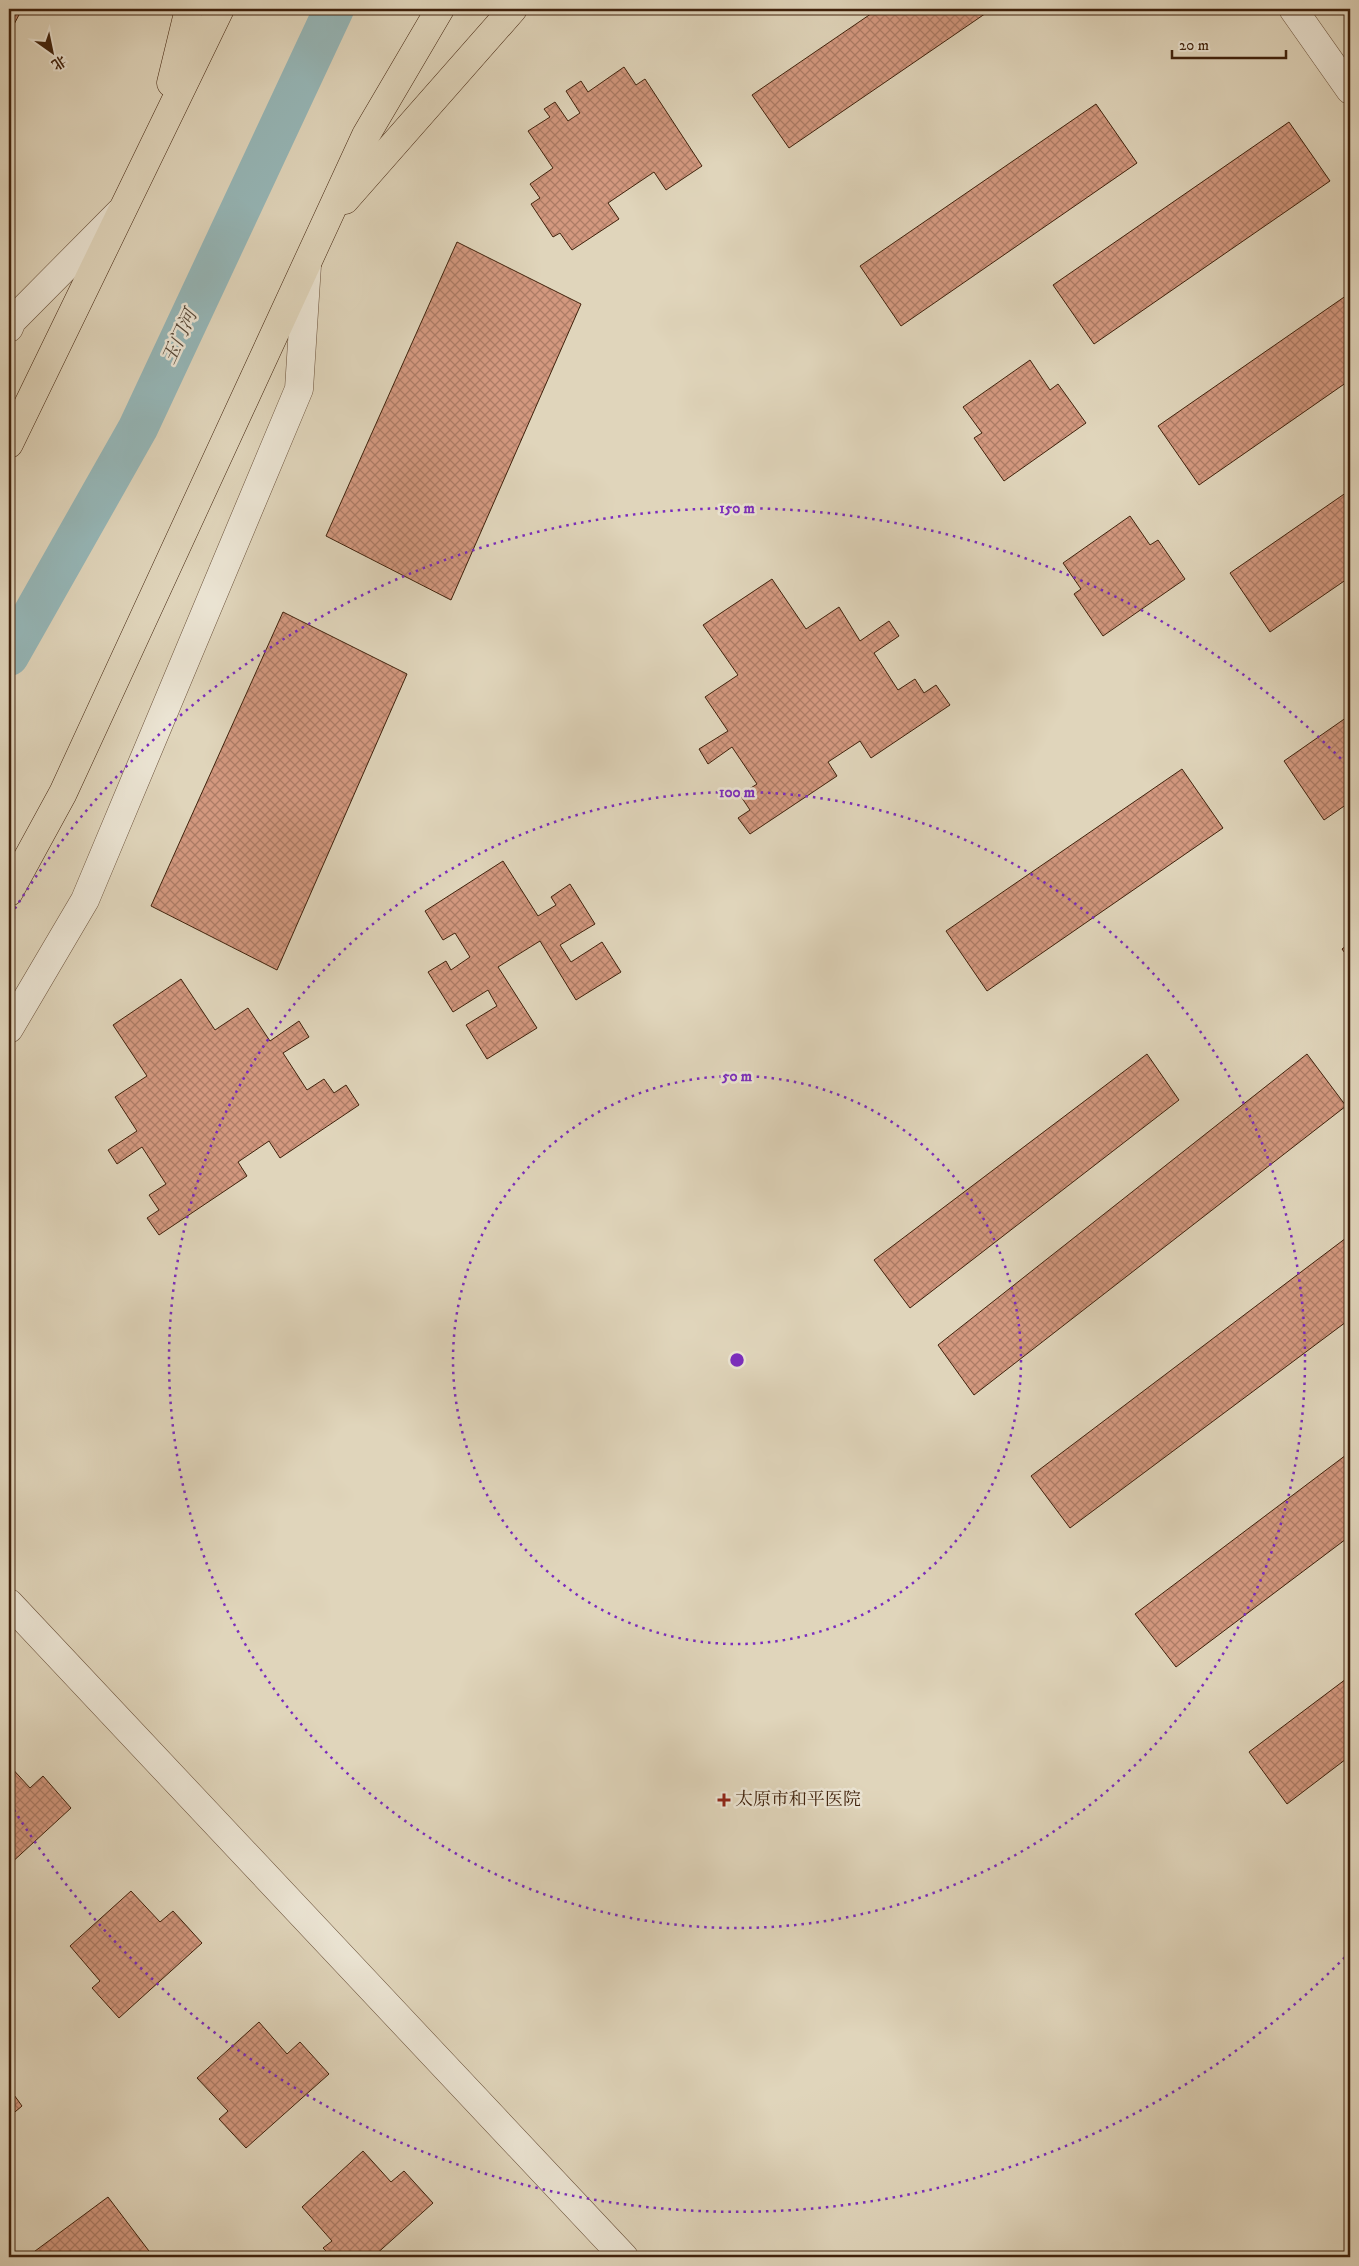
<svg xmlns="http://www.w3.org/2000/svg" width="1359" height="2266" viewBox="0 0 1359 2266" font-family="'IM FELL DW Pica','Noto Serif SC',serif">
	<style>
		.lines { fill: none; stroke-linecap: round; stroke-linejoin: round }
		.canal { stroke: #96b7b8; stroke-width: 40 }
		.building { fill: url(#building-cross-hatch); stroke: #40220c }
		.minor-casing { stroke: #684f38; stroke-width: 29 }
		.major-casing { stroke: #40220c; stroke-width: 29 }
		.minor { stroke: #ebe4d3; stroke-width: 28 }
		.major { stroke: #e0d5bb; stroke-width: 28 }
		.ring { fill: none; stroke: #7b2cbf; stroke-width: 2.5; stroke-dasharray: 2.5 5 }
		.poi-dot { fill: #8f2418; stroke: #ebe4d3; stroke-width: 2 }
		.labels { text-anchor: middle; dominant-baseline: central; stroke-width: 5; stroke-linejoin: round; paint-order: stroke }
		.poi-label { font-size: 18px; fill: #40220c; stroke: #ebe4d3; text-anchor: start }
		.water-label { font-size: 19px; font-style: italic; fill: #564737; stroke: #ebe4d3 }
		.centre { fill: #7b2cbf; stroke: #ebe4d3; stroke-width: 2.5 }
		.ring-label { font-size: 15px; text-anchor: middle; font-weight: bold; fill: #7b2cbf; stroke: #ebe4d3; stroke-width: 5; stroke-linejoin: round; paint-order: stroke }
	</style>
	<defs>
		<pattern id="building-cross-hatch" width="8" height="8" patternUnits="userSpaceOnUse" patternTransform="scale(1.25)"><rect width="8" height="8" fill="#d3987f"/><path d="M0 0l8 8M0 8l8-8" fill="none" stroke="#ad7c66"/></pattern>
	</defs>
	<rect width="100%" height="100%" fill="#e0d5bb"/>
	<filter id="stains"><feTurbulence type="fractalNoise" baseFrequency=".004" numOctaves="4"/><feColorMatrix values="0 0 0 0 .2 0 0 0 0 .09 0 0 0 0 .02 0 0 0 .5 -.17"/></filter>
	<radialGradient id="worn" r=".72"><stop offset=".6" stop-color="#630" stop-opacity="0"/><stop offset="1" stop-color="#630" stop-opacity=".3"/></radialGradient>
	<g class="lines">
		<polyline class="canal" points="9,656 138,428 334,9"/>
	</g>
	<g class="building">
		<polygon points="9,9 22,9 9,34"/>
		<polygon points="878,9 992,9 789,148 752,95"/>
		<polygon points="624,67 636,85 645,79 702,166 666,190 654,172 608,203 619,219 572,250 560,233 553,237 531,204 540,198 530,184 553,168 528,131 550,117 544,109 555,102 568,121 580,113 566,91 581,81 588,92"/>
		<polygon points="1096,104 1137,163 901,326 860,266"/>
		<polygon points="1289,122 1330,181 1094,344 1053,285"/>
		<polygon points="457,242 581,304 451,600 326,536"/>
		<polygon points="1350,293 1350,380 1199,485 1158,426"/>
		<polygon points="1030,360 1050,390 1058,384 1086,423 1004,481 974,438 982,433 963,407"/>
		<polygon points="1350,490 1350,577 1270,632 1230,573"/>
		<polygon points="1130,516 1150,545 1158,540 1185,579 1103,636 1074,594 1081,589 1063,563"/>
		<polygon points="772,579 806,629 839,607 860,641 889,621 899,636 874,653 898,690 915,679 924,693 936,685 950,705 871,758 860,741 828,762 837,776 750,834 738,818 750,810 740,795 757,784 732,747 708,764 699,749 728,731 705,697 738,675 703,625"/>
		<polygon points="283,612 407,674 277,970 151,906"/>
		<polygon points="1350,715 1350,802 1324,820 1284,761"/>
		<polygon points="1182,769 1223,828 987,991 946,931"/>
		<polygon points="503,861 538,916 556,905 551,897 570,884 595,924 560,945 571,962 602,942 621,972 576,1000 540,941 498,967 537,1028 487,1059 466,1025 497,1006 488,990 453,1012 428,972 446,961 451,970 470,957 455,933 443,940 425,911"/>
		<polygon points="1350,943 1350,960 1342,949"/>
		<polygon points="181,979 215,1030 248,1008 270,1041 299,1021 309,1037 283,1053 307,1090 324,1079 334,1093 346,1085 359,1105 280,1158 269,1141 238,1162 247,1176 159,1235 147,1218 159,1210 149,1195 166,1184 142,1147 117,1164 108,1150 137,1131 115,1097 147,1076 113,1025"/>
		<polygon points="1147,1054 1179,1100 910,1308 874,1260"/>
		<polygon points="1307,1054 1346,1106 974,1395 938,1345"/>
		<polygon points="1350,1235 1350,1319 1070,1528 1031,1476"/>
		<polygon points="1350,1452 1350,1536 1176,1667 1135,1614"/>
		<polygon points="1350,1676 1350,1756 1287,1804 1249,1752"/>
		<polygon points="9,1765 30,1788 43,1776 71,1808 9,1865"/>
		<polygon points="131,1891 160,1922 173,1911 202,1943 119,2018 92,1988 100,1981 70,1946"/>
		<polygon points="259,2022 287,2054 300,2042 329,2074 246,2148 219,2119 228,2111 197,2078"/>
		<polygon points="9,2088 22,2106 9,2117"/>
		<polygon points="363,2151 391,2182 404,2171 433,2203 373,2257 332,2257 323,2248 332,2241 302,2207"/>
		<polygon points="108,2197 152,2255 149,2257 27,2257"/>
	</g>
	<g class="lines">
		<g class="minor-casing">
			<g id="minor">
				<polyline points="1293,9 1350,90"/>
				<polyline points="9,328 12,321 120,212"/>
				<polyline points="9,1029 85,900 299,389 307,265"/>
				<polyline points="9,1603 624,2257"/>
			</g>
		</g>
		<g class="major-casing">
			<g id="major">
				<polyline points="171,83 189,9"/>
				<polyline points="345,200 513,9"/>
				<polyline points="9,444 220,9"/>
				<polyline points="9,892 63,793 366,135 440,9"/>
			</g>
		</g>
		<use href="#minor" class="minor"/>
		<use href="#major" class="major"/>
	</g>
	<g class="ring">
		<circle cx="737" cy="1360" r="284"/>
		<circle cx="737" cy="1360" r="568"/>
		<path d="M1350 1952A852 852 0 0 1 11 1805M11 915A852 852 0 0 1 1350 768"/>
	</g>
	<path class="poi-dot" d="M721.5 1792.5h5v5h5v5h-5v5h-5v-5h-5v-5h5z"/>
	<g class="labels">
		<g class="poi-label">
			<text x="735" y="1800">太原市和平医院</text>
		</g>
		<g class="water-label">
			<text transform="translate(180 337) rotate(-65)">玉门河</text>
		</g>
	</g>
	<circle cx="737" cy="1360" r="8" class="centre"/>
	<g class="ring-label">
		<text x="737" y="513">150 m</text>
		<text x="737" y="797">100 m</text>
		<text x="737" y="1081">50 m</text>
	</g>
	<rect width="1359" height="2266" fill="none" stroke="#e0d5bb" stroke-width="30"/>
	<rect x="10" y="10" width="1339" height="2246" fill="none" stroke="#40220c" stroke-width="2.5"/>
	<rect x="15" y="15" width="1329" height="2236" fill="none" stroke="#40220c"/>
	<g transform="translate(52 52) rotate(147)" stroke="#ebe4d3" stroke-width="4" paint-order="stroke">
	<path d="M0-4L9 19L0 12L-9 19Z" fill="#40220c"/>
	<text y="-8" font-size="14" font-weight="bold" text-anchor="middle" fill="#40220c">北</text>
	</g>
	<path d="M1172 50v8h114v-8" fill="none" stroke="#40220c" stroke-width="2.5"/>
	<text x="1179" y="50" font-size="15" fill="#40220c" stroke="#ebe4d3" stroke-width="4" paint-order="stroke">20 m</text>
	<rect width="100%" height="100%" filter="url(#stains)"/>
	<rect width="100%" height="100%" fill="url(#worn)"/>
</svg>
